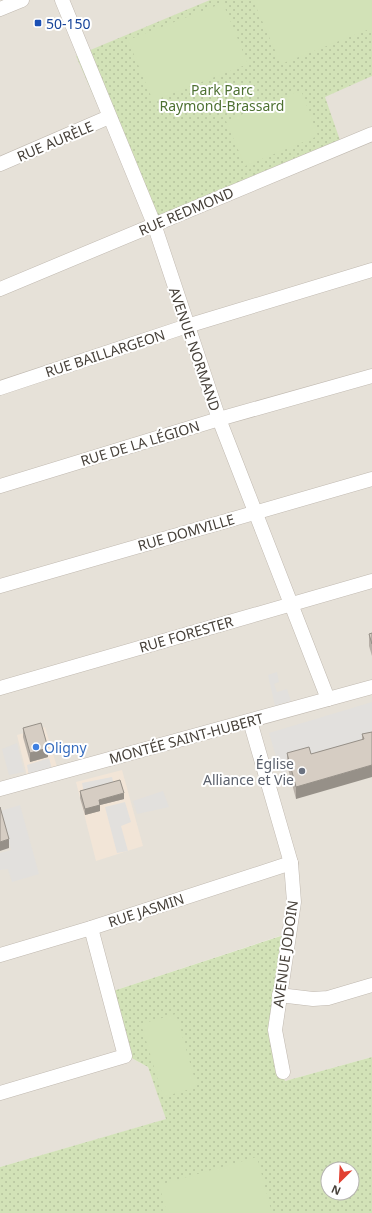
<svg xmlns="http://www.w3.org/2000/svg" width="372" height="1213" viewBox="0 0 372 1213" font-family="'Noto Sans',sans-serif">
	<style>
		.residential { fill: #e6e1d8 }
		.commercial { fill: #f2e5d7 }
		.grass { fill: url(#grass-dots); fill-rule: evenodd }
		.garden { fill: #d2e2b7 }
		.parking { fill: #e2e0dd }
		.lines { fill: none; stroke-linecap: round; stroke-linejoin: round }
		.minor-casing { stroke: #c0b9b0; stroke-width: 15 }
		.minor { stroke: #fff; stroke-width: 14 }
		.wall { fill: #b8b0a8 }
		.shaded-wall { fill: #969088 }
		.building { fill: #d6cdc3; stroke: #969088 }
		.transit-dot { fill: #1a4fb4; stroke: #fff; stroke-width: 1.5 }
		.shop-dot { fill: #3f7fe0; stroke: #fff; stroke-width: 1.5 }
		.worship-dot { fill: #6b7280; stroke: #fff; stroke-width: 1.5 }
		.labels { text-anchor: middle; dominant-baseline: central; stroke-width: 4; stroke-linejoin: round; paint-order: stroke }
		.transit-label { font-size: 14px; fill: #164399; stroke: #fff; text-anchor: start }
		.park-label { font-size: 14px; fill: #4e7132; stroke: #fff }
		.street-label { font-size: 14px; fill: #464039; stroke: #fff }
		.shop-label { font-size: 14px; fill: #366cbe; stroke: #fff; text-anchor: start }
		.worship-label { font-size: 14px; fill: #5b616d; stroke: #fff; text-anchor: end }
	</style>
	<defs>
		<pattern id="grass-dots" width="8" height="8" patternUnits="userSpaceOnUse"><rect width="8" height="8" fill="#d2e2b7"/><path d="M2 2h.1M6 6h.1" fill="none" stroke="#b6c39e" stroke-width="1.8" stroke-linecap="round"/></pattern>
	</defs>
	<rect width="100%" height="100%" fill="#f3efe9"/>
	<polygon class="residential" points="0,0 372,0 372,1057 285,1081 276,1055 286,934 110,992 126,1055 148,1067 167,1119 0,1167"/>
	<g class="commercial">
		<polygon points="45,727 58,770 27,776 17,735"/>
		<polygon points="122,770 143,846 96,861 76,782"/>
	</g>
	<g class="grass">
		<polygon points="210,0 372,0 372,76 325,97 343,149 151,227 76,56"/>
		<path d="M287,934L276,1055L285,1081L372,1057V1213H0V1167L166,1119L148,1067L126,1055L110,992ZM328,1169H352V1193H328Z"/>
	</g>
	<g class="garden">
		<polygon points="253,0 372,0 372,28 281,64"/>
		<polygon points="223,3 248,64 153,101 128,40"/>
		<polygon points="301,90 318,136 245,166 226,121"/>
		<polygon points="176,1014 197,1087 163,1097 141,1024"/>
		<polygon points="257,1157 272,1213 167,1213 159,1185"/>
	</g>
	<g class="parking">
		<polygon points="277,672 279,682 274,684 277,692 287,689 291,701 275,706 268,675"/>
		<polygon points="372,702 372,742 310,755 286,762 287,772 281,773 269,733"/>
		<polygon points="17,743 24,772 9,775 2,749"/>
		<polygon points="49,758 52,769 29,776 27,765"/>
		<polygon points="112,777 114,786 84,793 82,783"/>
		<polygon points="163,791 169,807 137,814 133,801"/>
		<polygon points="125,802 131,822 121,826 128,851 117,853 105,807"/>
		<polygon points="20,805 39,874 12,882 8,869 0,870 0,853 11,850 1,811"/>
	</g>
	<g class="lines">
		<g class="minor-casing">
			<g id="minor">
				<polyline points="62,0 154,224 219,419 328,699"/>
				<polyline points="0,9 22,0"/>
				<polyline points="0,164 109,117"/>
				<polyline points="0,289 372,134"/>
				<polyline points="0,388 187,326 372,270"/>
				<polyline points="0,486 219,419 372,376"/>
				<polyline points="0,586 372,479"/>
				<polyline points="0,688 372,581"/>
				<polyline points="250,721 291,863 294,902 275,1030 283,1072"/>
				<polyline points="0,789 372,687"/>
				<polyline points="0,955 91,928 291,863"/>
				<polyline points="279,995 313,999 328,998 372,985"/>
				<polyline points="0,1093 125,1056 91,928"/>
			</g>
		</g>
		<use href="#minor" class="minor"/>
	</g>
	<g class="wall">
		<polygon points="372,633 372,656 369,646 369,634"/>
		<polygon points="23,728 48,757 30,762 23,737"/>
		<polygon points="372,732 296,799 287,765 287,753 311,754 362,740 362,734"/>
		<polygon points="80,791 124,799 100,805 100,811 85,815 80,798"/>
	</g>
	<g class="shaded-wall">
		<polygon points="48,748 48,757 30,762 30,753"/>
		<polygon points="372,765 372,777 296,799 296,787"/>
		<polygon points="124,793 124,799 100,805 100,811 85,815 85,809 99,800"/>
		<polygon points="9,839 9,848 0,851 0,842"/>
	</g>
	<g class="building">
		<polygon points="372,633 372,644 369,634"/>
		<polygon points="41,723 48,748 30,753 23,728"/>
		<polygon points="372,732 372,765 296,787 287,753 309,747 311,754 364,739 362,734"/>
		<polygon points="120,780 124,793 99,800 100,805 85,809 80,791"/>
		<polygon points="0,807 9,839 0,842"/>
	</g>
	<rect class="transit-dot" x="34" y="19" width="8" height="8" rx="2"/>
	<circle class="shop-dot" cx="36" cy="747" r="4"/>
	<circle class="worship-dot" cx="302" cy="771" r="4"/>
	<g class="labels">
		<g class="transit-label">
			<text x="46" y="23">50-150</text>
		</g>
		<g class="park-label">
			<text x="222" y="89">Park Parc<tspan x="222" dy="16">Raymond-Brassard</tspan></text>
		</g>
		<g class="street-label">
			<text transform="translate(55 141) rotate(-23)">RUE AURÈLE</text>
			<text transform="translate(186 211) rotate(-23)">RUE REDMOND</text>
			<text transform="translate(195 349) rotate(71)">AVENUE NORMAND</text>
			<text transform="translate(105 353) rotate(-18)">RUE BAILLARGEON</text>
			<text transform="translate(140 443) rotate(-17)">RUE DE LA LÉGION</text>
			<text transform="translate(186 532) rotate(-16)">RUE DOMVILLE</text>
			<text transform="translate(186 634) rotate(-16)">RUE FORESTER</text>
			<text transform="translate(186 738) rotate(-15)">MONTÉE SAINT-HUBERT</text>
			<text transform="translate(146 910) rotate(-18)">RUE JASMIN</text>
			<text transform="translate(285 954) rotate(-82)">AVENUE JODOIN</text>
		</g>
		<g class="shop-label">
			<text x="44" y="747">Oligny</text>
		</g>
		<g class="worship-label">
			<text x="294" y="763">Église<tspan x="294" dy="16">Alliance et Vie</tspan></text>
		</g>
	</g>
	<g transform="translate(340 1181) rotate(204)"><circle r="19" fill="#ffffff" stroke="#b5b3b0"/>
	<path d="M0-3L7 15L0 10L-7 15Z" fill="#e14132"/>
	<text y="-6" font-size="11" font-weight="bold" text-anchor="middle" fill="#464039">N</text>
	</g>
</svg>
